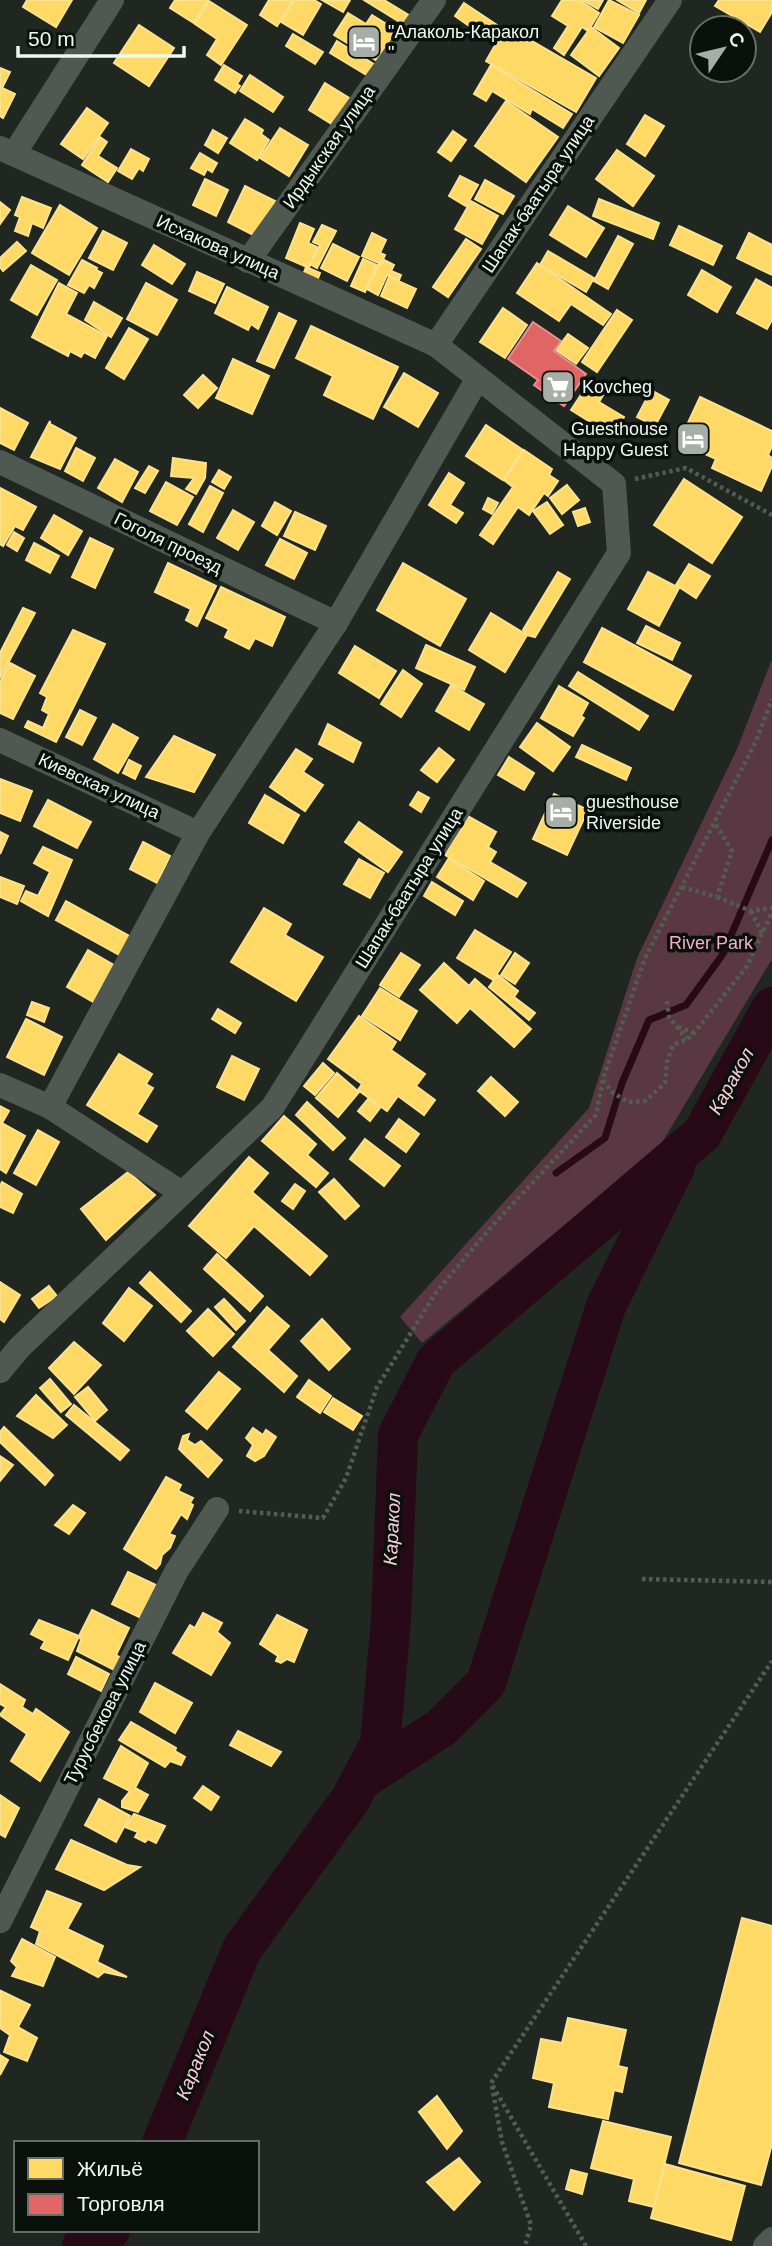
<svg xmlns="http://www.w3.org/2000/svg" width="772" height="2246" viewBox="0 0 772 2246" font-family="Arial,sans-serif">
	<style>
		.green { fill: #593844 }
		.homes { fill: #ffd966; stroke: #fae28f; stroke-width: 2 }
		.shops { fill: #e06666; stroke: #e4928f; stroke-width: 2 }
		.lines { fill: none; stroke-linecap: round; stroke-linejoin: round }
		.stream { stroke: #280917; stroke-width: 7 }
		.river { stroke: #280917; stroke-width: 40 }
		.path { stroke: #535b54; stroke-width: 4.5; stroke-dasharray: 3.5 3.5; stroke-linecap: butt }
		.street { stroke: #4f5951; stroke-width: 24 }
		.labels { text-anchor: middle; dominant-baseline: central; stroke-width: 7; stroke-linejoin: round; paint-order: stroke }
		.poi-label { font-size: 18px; fill: #eff8f0; stroke: #0a100b; text-anchor: start }
		.street-label { font-size: 18px; fill: #eff8f0; stroke: #0a100b }
		.park-label { font-size: 18px; fill: #f8afca; stroke: #0a100b }
		.water-label { font-size: 19px; font-style: italic; fill: #facddd; stroke: #0a100b }
	</style>
	<rect width="100%" height="100%" fill="#202620"/>
	<polygon class="green" points="772,659 772,959 660,1146 422,1343 400,1317 589,1108 637,958 737,749"/>
	<g class="homes">
		<polygon points="27,0 72,0 56,27 23,7"/>
		<polygon points="175,0 208,0 194,23 170,8"/>
		<polygon points="269,0 293,0 277,26 260,15"/>
		<polygon points="294,0 314,0 321,4 303,35 281,22"/>
		<polygon points="322,0 350,0 343,12"/>
		<polygon points="364,0 384,0 412,17 406,26"/>
		<polygon points="562,0 579,0 599,13 588,31 582,27 564,55 554,48 568,26 552,16"/>
		<polygon points="582,0 603,0 598,9"/>
		<polygon points="609,0 639,15 623,43 594,27"/>
		<polygon points="617,0 646,0 639,13"/>
		<polygon points="719,0 772,0 772,12 760,32 715,6"/>
		<polygon points="209,1 247,25 221,65 207,55 217,39 195,24"/>
		<polygon points="464,3 497,25 488,39 455,16"/>
		<polygon points="348,13 366,24 372,15 401,33 382,64 334,35"/>
		<polygon points="139,25 174,48 149,86 114,63"/>
		<polygon points="506,26 596,78 576,112 486,61"/>
		<polygon points="591,27 619,48 599,76 571,55"/>
		<polygon points="293,34 323,52 315,64 286,46"/>
		<polygon points="337,41 380,68 373,79 330,53"/>
		<polygon points="224,65 242,76 237,84 240,86 235,93 215,80"/>
		<polygon points="491,65 572,114 563,128 532,109 530,114 492,91 486,101 474,94"/>
		<polygon points="0,68 10,72 2,88 15,94 3,118 0,116"/>
		<polygon points="250,75 283,97 273,112 240,91"/>
		<polygon points="325,83 351,99 335,126 309,110"/>
		<polygon points="506,101 558,137 526,182 475,146"/>
		<polygon points="87,108 108,123 83,159 61,144"/>
		<polygon points="645,115 664,126 645,156 627,144"/>
		<polygon points="245,119 263,130 261,134 269,140 257,160 230,143"/>
		<polygon points="280,128 308,145 289,176 260,158"/>
		<polygon points="213,130 227,138 218,153 205,145"/>
		<polygon points="453,131 466,140 451,161 438,152"/>
		<polygon points="100,137 107,142 98,156 117,168 108,182 82,165"/>
		<polygon points="131,149 149,159 143,171 139,168 132,179 118,171"/>
		<polygon points="617,150 654,176 633,206 596,179"/>
		<polygon points="200,153 217,163 212,172 207,169 204,175 191,168"/>
		<polygon points="460,176 478,185 466,206 449,196"/>
		<polygon points="205,179 228,190 216,216 193,205"/>
		<polygon points="485,180 514,196 503,214 475,199"/>
		<polygon points="245,186 275,201 257,237 228,222"/>
		<polygon points="22,197 51,208 43,228 32,223 28,236 15,231 20,217 15,215"/>
		<polygon points="599,199 659,223 653,239 593,216"/>
		<polygon points="471,201 498,216 482,244 455,229"/>
		<polygon points="0,202 10,210 0,224"/>
		<polygon points="60,205 97,228 69,275 32,253"/>
		<polygon points="568,206 604,228 586,257 550,235"/>
		<polygon points="300,223 314,229 308,243 317,247 309,268 286,258"/>
		<polygon points="322,225 336,231 317,268 310,264 320,245 313,242"/>
		<polygon points="679,226 722,246 713,265 670,245"/>
		<polygon points="103,231 127,243 113,270 89,258"/>
		<polygon points="372,233 386,240 380,253 385,255 381,264 362,256"/>
		<polygon points="749,233 772,245 772,275 737,258"/>
		<polygon points="618,236 633,244 608,289 594,281"/>
		<polygon points="466,239 481,249 448,297 433,287"/>
		<polygon points="17,242 26,251 3,271 0,267 0,258"/>
		<polygon points="333,244 359,257 347,281 321,268"/>
		<polygon points="154,245 185,264 172,284 142,265"/>
		<polygon points="548,251 594,278 586,292 540,265"/>
		<polygon points="363,259 377,265 365,292 351,286"/>
		<polygon points="82,260 97,268 96,270 102,273 94,288 89,285 84,293 68,285"/>
		<polygon points="384,260 394,265 391,271 401,275 399,280 387,275 378,295 367,289 379,264 381,265"/>
		<polygon points="537,263 611,314 603,325 571,304 559,321 517,293"/>
		<polygon points="31,265 57,280 37,315 11,300"/>
		<polygon points="306,267 320,273 317,281 303,275"/>
		<polygon points="702,270 731,287 717,312 688,295"/>
		<polygon points="197,272 224,284 215,303 189,291"/>
		<polygon points="389,277 416,289 407,308 381,296"/>
		<polygon points="756,279 772,288 772,320 767,329 737,313"/>
		<polygon points="59,283 77,293 66,314 107,336 95,358 84,352 81,357 70,351 68,356 32,337"/>
		<polygon points="146,283 177,300 157,335 127,319"/>
		<polygon points="227,287 268,307 258,329 251,324 248,330 215,313"/>
		<polygon points="94,302 122,318 111,337 85,320"/>
		<polygon points="503,308 527,325 505,358 480,342"/>
		<polygon points="617,310 632,320 597,372 582,362"/>
		<polygon points="279,313 296,321 274,368 257,361"/>
		<polygon points="311,326 398,367 373,419 324,395 333,376 296,358"/>
		<polygon points="129,328 148,339 124,379 106,368"/>
		<polygon points="568,334 588,348 576,364 556,350"/>
		<polygon points="233,359 269,376 252,414 216,398"/>
		<polygon points="404,373 438,393 418,427 384,407"/>
		<polygon points="203,375 217,388 198,408 184,395"/>
		<polygon points="592,378 608,387 599,402 624,417 613,436 571,410"/>
		<polygon points="651,390 669,400 655,426 637,417"/>
		<polygon points="700,397 772,431 772,446 768,455 772,458 772,466 761,491 712,468 716,459 679,442"/>
		<polygon points="0,408 28,423 14,450 0,443"/>
		<polygon points="50,421 50,424 76,438 60,469 31,457"/>
		<polygon points="486,425 523,450 503,480 466,456"/>
		<polygon points="76,448 95,458 83,481 65,471"/>
		<polygon points="524,450 552,469 549,475 558,481 548,496 544,493 529,515 518,507 493,544 480,535 513,487 504,480"/>
		<polygon points="173,458 206,463 205,478 196,494 186,489 194,478 171,476"/>
		<polygon points="115,459 138,472 122,502 98,488"/>
		<polygon points="149,466 158,471 145,493 135,488"/>
		<polygon points="219,470 231,477 224,489 212,482"/>
		<polygon points="449,473 464,483 450,505 463,513 456,523 429,505"/>
		<polygon points="684,479 742,517 712,563 654,525"/>
		<polygon points="166,482 193,497 177,525 150,511"/>
		<polygon points="567,485 579,500 562,514 550,498"/>
		<polygon points="210,486 223,493 203,532 189,524"/>
		<polygon points="0,488 36,507 23,530 15,526 3,546 0,544"/>
		<polygon points="488,498 498,503 492,514 483,509"/>
		<polygon points="275,502 291,511 277,535 262,526"/>
		<polygon points="547,502 563,525 550,534 533,511"/>
		<polygon points="585,508 590,522 578,526 573,512"/>
		<polygon points="233,510 254,522 238,550 217,538"/>
		<polygon points="295,512 326,526 315,550 284,536"/>
		<polygon points="54,515 82,531 68,555 41,538"/>
		<polygon points="14,532 24,538 17,551 7,545"/>
		<polygon points="90,538 113,549 95,588 72,577"/>
		<polygon points="280,539 307,553 294,579 266,565"/>
		<polygon points="34,543 59,556 50,573 26,560"/>
		<polygon points="168,563 216,586 197,626 186,620 191,609 155,592"/>
		<polygon points="403,563 466,599 440,646 377,610"/>
		<polygon points="689,564 710,576 696,598 676,585"/>
		<polygon points="558,572 570,579 535,637 527,635 523,630"/>
		<polygon points="648,572 679,588 659,626 628,609"/>
		<polygon points="221,587 285,617 272,646 255,638 249,649 225,637 229,629 206,618"/>
		<polygon points="23,608 35,613 0,678 0,653"/>
		<polygon points="491,613 527,635 505,672 469,650"/>
		<polygon points="646,626 680,643 672,660 637,643"/>
		<polygon points="602,628 691,676 673,710 584,662"/>
		<polygon points="73,630 105,644 56,742 25,727 28,721 43,728 49,714 42,710 47,697 40,693"/>
		<polygon points="426,645 475,667 464,690 416,668"/>
		<polygon points="355,646 396,671 379,698 339,673"/>
		<polygon points="10,663 35,676 13,719 0,713 0,682"/>
		<polygon points="403,670 422,684 401,717 381,704"/>
		<polygon points="578,672 648,716 639,730 569,686"/>
		<polygon points="451,685 484,704 469,730 436,711"/>
		<polygon points="559,686 588,703 581,716 584,718 573,736 541,718"/>
		<polygon points="80,710 96,718 82,745 66,737"/>
		<polygon points="537,723 570,747 553,771 520,747"/>
		<polygon points="113,724 138,738 118,773 94,759"/>
		<polygon points="328,724 361,743 353,762 319,744"/>
		<polygon points="174,736 215,755 194,792 146,777"/>
		<polygon points="582,745 631,768 626,780 576,757"/>
		<polygon points="439,748 454,760 437,782 421,770"/>
		<polygon points="296,749 312,759 303,772 323,785 305,811 270,787"/>
		<polygon points="509,757 534,773 524,790 498,775"/>
		<polygon points="129,760 141,766 135,779 123,773"/>
		<polygon points="0,779 32,791 20,821 0,813"/>
		<polygon points="418,792 429,798 421,812 410,805"/>
		<polygon points="554,794 588,810 567,855 533,839"/>
		<polygon points="265,795 299,815 283,843 249,823"/>
		<polygon points="48,800 91,822 77,848 34,826"/>
		<polygon points="468,816 496,832 488,847 496,852 490,862 526,883 517,897 445,855"/>
		<polygon points="359,822 402,852 388,872 345,842"/>
		<polygon points="0,832 8,836 0,854"/>
		<polygon points="143,842 170,856 157,883 130,869"/>
		<polygon points="43,847 72,860 48,916 21,901 26,891 38,896 50,872 34,863"/>
		<polygon points="449,858 484,881 473,900 437,877"/>
		<polygon points="359,859 384,873 370,898 344,884"/>
		<polygon points="0,877 24,886 17,904 0,897"/>
		<polygon points="432,882 463,901 455,915 424,896"/>
		<polygon points="66,901 131,937 121,956 56,920"/>
		<polygon points="264,908 291,924 285,935 323,957 296,1001 231,962"/>
		<polygon points="475,930 511,952 493,980 457,958"/>
		<polygon points="88,950 114,965 93,1002 67,987"/>
		<polygon points="401,953 420,965 399,997 380,985"/>
		<polygon points="515,953 529,963 515,984 501,975"/>
		<polygon points="444,963 469,986 475,979 531,1029 514,1047 470,1008 457,1023 420,990"/>
		<polygon points="498,975 518,991 514,997 535,1013 529,1020 489,987"/>
		<polygon points="380,988 417,1011 400,1040 362,1016"/>
		<polygon points="32,1002 49,1008 44,1022 27,1015"/>
		<polygon points="218,1009 241,1023 235,1033 212,1019"/>
		<polygon points="359,1016 396,1042 391,1050 425,1074 416,1086 435,1100 424,1115 398,1096 387,1111 358,1090 362,1084 328,1059"/>
		<polygon points="26,1019 62,1037 44,1075 7,1057"/>
		<polygon points="119,1054 152,1074 146,1084 153,1088 137,1114 157,1126 147,1142 87,1105"/>
		<polygon points="232,1056 259,1069 244,1100 217,1087"/>
		<polygon points="323,1063 334,1073 315,1095 304,1086"/>
		<polygon points="337,1073 359,1092 338,1117 316,1098"/>
		<polygon points="491,1077 518,1102 505,1116 478,1091"/>
		<polygon points="368,1099 380,1108 370,1121 358,1111"/>
		<polygon points="307,1102 345,1138 333,1150 296,1115"/>
		<polygon points="0,1106 9,1111 2,1123 25,1136 6,1173 0,1169"/>
		<polygon points="284,1116 316,1144 307,1155 328,1173 316,1187 262,1141"/>
		<polygon points="399,1119 419,1134 406,1152 386,1137"/>
		<polygon points="38,1130 59,1142 36,1185 14,1173"/>
		<polygon points="365,1139 400,1166 384,1186 350,1159"/>
		<polygon points="249,1157 268,1173 252,1192 327,1256 310,1275 254,1226 226,1258 189,1226"/>
		<polygon points="128,1172 155,1195 106,1240 81,1209"/>
		<polygon points="334,1179 359,1206 345,1219 319,1192"/>
		<polygon points="2,1182 22,1194 13,1213 0,1207 0,1186"/>
		<polygon points="295,1184 305,1191 293,1209 282,1201"/>
		<polygon points="217,1254 263,1296 250,1311 204,1269"/>
		<polygon points="150,1272 191,1311 181,1322 140,1283"/>
		<polygon points="0,1282 20,1295 4,1322 0,1319"/>
		<polygon points="49,1286 57,1296 39,1308 32,1299"/>
		<polygon points="129,1288 152,1306 124,1341 103,1323"/>
		<polygon points="224,1299 245,1321 236,1330 215,1307"/>
		<polygon points="267,1307 289,1326 268,1350 297,1376 284,1392 233,1347"/>
		<polygon points="208,1309 234,1334 213,1356 187,1331"/>
		<polygon points="322,1319 350,1349 329,1370 301,1341"/>
		<polygon points="74,1342 101,1365 74,1394 49,1368"/>
		<polygon points="219,1372 240,1389 207,1429 186,1411"/>
		<polygon points="50,1379 71,1404 61,1412 40,1388"/>
		<polygon points="309,1380 331,1396 320,1413 297,1397"/>
		<polygon points="88,1387 107,1410 95,1421 75,1397"/>
		<polygon points="36,1395 67,1425 53,1438 17,1416"/>
		<polygon points="333,1398 362,1416 353,1430 324,1412"/>
		<polygon points="74,1405 129,1450 120,1460 66,1415"/>
		<polygon points="4,1427 53,1475 45,1485 0,1442 0,1432"/>
		<polygon points="253,1428 263,1435 266,1430 276,1437 264,1456 255,1461 247,1456 253,1445 246,1438"/>
		<polygon points="189,1434 187,1440 195,1445 201,1441 222,1460 208,1477 179,1449 183,1436"/>
		<polygon points="0,1456 13,1465 0,1481"/>
		<polygon points="166,1477 181,1485 178,1491 193,1498 190,1503 193,1505 187,1519 181,1514 169,1534 175,1536 170,1548 162,1555 160,1564 156,1569 124,1549"/>
		<polygon points="73,1505 85,1513 69,1534 55,1525"/>
		<polygon points="128,1572 156,1585 141,1618 112,1604"/>
		<polygon points="92,1610 129,1628 116,1655 130,1663 124,1675 77,1651 81,1640 79,1636"/>
		<polygon points="203,1613 222,1623 217,1632 230,1643 211,1675 173,1653 190,1625 195,1628"/>
		<polygon points="277,1615 307,1630 294,1662 287,1659 281,1663 276,1661 278,1656 260,1644"/>
		<polygon points="39,1620 79,1636 68,1660 41,1648 45,1641 31,1634"/>
		<polygon points="76,1657 109,1674 101,1691 68,1674"/>
		<polygon points="155,1683 192,1703 175,1733 140,1712"/>
		<polygon points="0,1684 25,1700 22,1707 33,1714 36,1709 69,1732 40,1781 11,1761 27,1734 0,1715 6,1707 0,1704"/>
		<polygon points="131,1722 176,1748 175,1751 185,1757 181,1765 170,1761 165,1767 119,1740"/>
		<polygon points="238,1731 281,1752 271,1766 230,1745"/>
		<polygon points="121,1746 148,1763 135,1788 148,1795 138,1812 122,1807 122,1801 130,1791 104,1778"/>
		<polygon points="203,1786 219,1797 211,1810 194,1798"/>
		<polygon points="0,1795 19,1808 5,1837 0,1834"/>
		<polygon points="99,1799 130,1816 116,1842 85,1825"/>
		<polygon points="134,1814 165,1826 156,1843 148,1839 145,1842 135,1837 138,1832 125,1827"/>
		<polygon points="71,1840 127,1865 140,1867 104,1890 56,1869"/>
		<polygon points="47,1891 81,1904 67,1929 103,1946 97,1962 127,1977 104,1972 98,1977 36,1944 40,1931 31,1927"/>
		<polygon points="742,1918 772,1926 772,2144 761,2185 679,2163"/>
		<polygon points="22,1939 55,1957 43,1986 12,1976 17,1967 11,1961"/>
		<polygon points="1,1991 30,2005 18,2027 37,2038 27,2061 4,2052 10,2035 0,2028"/>
		<polygon points="568,2018 626,2030 618,2066 627,2068 622,2092 614,2090 608,2119 549,2107 554,2083 533,2078 541,2039 562,2043"/>
		<polygon points="0,2055 8,2060 0,2075"/>
		<polygon points="437,2096 462,2131 447,2149 419,2112"/>
		<polygon points="603,2121 671,2137 654,2207 629,2201 634,2179 591,2168"/>
		<polygon points="459,2158 480,2182 454,2210 427,2182"/>
		<polygon points="665,2164 745,2186 731,2240 651,2218"/>
		<polygon points="571,2170 587,2174 582,2194 566,2189"/>
	</g>
	<polygon class="shops" points="533,322 561,341 554,351 586,374 564,406 534,385 538,380 508,359"/>
	<g class="lines">
		<polyline class="stream" points="556,1173 605,1138 622,1083 649,1020 686,1005 723,954 772,840"/>
		<g class="river">
			<polyline points="363,1779 442,1727 486,1683 606,1306 675,1167"/>
			<polyline points="162,2143 242,1949 350,1800 380,1744 391,1620 398,1435 436,1361 702,1134 772,1007"/>
			<polyline points="82,2246 110,2230"/>
		</g>
		<g class="path">
			<polyline points="635,479 686,468 772,515"/>
			<polyline points="682,887 717,897 732,851 715,823"/>
			<polyline points="717,897 751,911 772,908"/>
			<polyline points="751,911 762,933"/>
			<polyline points="667,1001 669,1017 687,1039"/>
			<polyline points="678,1027 694,1033"/>
			<polyline points="603,1080 612,1092 628,1102 645,1101 665,1083 667,1062 673,1045 688,1039 694,1033 747,966 772,912"/>
			<polyline points="239,1511 323,1518 346,1478 377,1387 437,1291 492,1226 596,1115 603,1079 645,958 756,741 772,699"/>
			<polyline points="642,1579 772,1582"/>
			<polyline points="492,2086 502,2142 531,2225 525,2246"/>
			<polyline points="586,2246 491,2083 772,1661"/>
		</g>
		<g class="street">
			<polyline points="0,148 436,345"/>
			<polyline points="14,154 112,0"/>
			<polyline points="248,261 434,0"/>
			<polyline points="0,462 336,623"/>
			<polyline points="0,740 198,833"/>
			<polyline points="0,1085 50,1107 182,1193"/>
			<polyline points="50,1107 198,833 336,623 478,378"/>
			<polyline points="0,1371 19,1348 272,1108 619,553 614,484 436,345 670,0"/>
			<polyline points="0,1921 176,1572 217,1509"/>
			<polyline points="765,2246 772,2239"/>
		</g>
	</g>
	<defs>
		<g id="hotel-square" transform="scale(1.75)"><rect x="-9" y="-9" width="18" height="18" rx="4" fill="#a7aea7" stroke="#0a100b"/><path d="M-6-4.5h1.5V1H6V5H4.5V3h-9V5H-6ZM-4 0a1.8 1.8 0 1 1 3.6 0ZM.5 0V-2.5h3Q6-2.5 6 0Z" fill="#fff"/></g>
		<g id="supermarket-square" transform="scale(1.75)"><rect x="-9" y="-9" width="18" height="18" rx="4" fill="#a7aea7" stroke="#0a100b"/><path d="M-6-5.5h2.5l.6 2H6L4.5 2H-2.5L-4.4-4H-6ZM-1.5 3.2a1.3 1.3 0 1 0 .1 0ZM3 3.2a1.3 1.3 0 1 0 .1 0Z" fill="#fff"/></g>
	</defs>
	<g fill-rule="evenodd">
		<use href="#hotel-square" x="364" y="42"/>
		<use href="#supermarket-square" x="558" y="387"/>
		<use href="#hotel-square" x="693" y="439"/>
		<use href="#hotel-square" x="561" y="812"/>
	</g>
	<g class="labels">
		<g class="poi-label">
			<text x="388" y="32">"Алаколь-Каракол<tspan x="388" dy="21">"</tspan></text>
			<text x="582" y="387">Kovcheg</text>
			<text x="668" y="429" text-anchor="end">Guesthouse<tspan x="668" dy="21">Happy Guest</tspan></text>
			<text x="586" y="802">guesthouse<tspan x="586" dy="21">Riverside</tspan></text>
		</g>
		<g class="street-label">
			<text transform="translate(329 147) rotate(-55)">Ирдыкская улица</text>
			<text transform="translate(538 194) rotate(-56)">Шапак-баатыра улица</text>
			<text transform="translate(218 247) rotate(24)">Исхакова улица</text>
			<text transform="translate(168 543) rotate(26)">Гоголя проезд</text>
			<text transform="translate(99 786) rotate(25)">Киевская улица</text>
			<text transform="translate(409 888) rotate(-58)">Шапак-баатыра улица</text>
			<text transform="translate(105 1713) rotate(-63)">Турусбекова улица</text>
		</g>
		<g class="park-label">
			<text x="711" y="943">River Park</text>
		</g>
		<g class="water-label">
			<text transform="translate(731 1081) rotate(-61)">Каракол</text>
			<text transform="translate(392 1529) rotate(-87)">Каракол</text>
			<text transform="translate(195 2065) rotate(-68)">Каракол</text>
		</g>
	</g>
	<rect x="14" y="2141" width="245" height="91" fill="#0a100b" stroke="#666d67" stroke-width="2"/>
	<rect x="28" y="2158" width="35" height="21" fill="#ffd966" stroke="#666d67" stroke-width="2"/>
	<text x="77" y="2176" font-size="21" fill="#eff8f0">Жильё</text>
	<rect x="28" y="2194" width="35" height="21" fill="#e06666" stroke="#666d67" stroke-width="2"/>
	<text x="77" y="2211" font-size="21" fill="#eff8f0">Торговля</text>
	<g transform="translate(723 49) rotate(55)"><circle r="33" fill="#0a100b" stroke="#666d67" stroke-width="2"/>
	<path d="M0-5L12 26L0 18L-12 26Z" fill="#a7aea7"/>
	<text y="-10" font-size="19" font-weight="bold" text-anchor="middle" fill="#eff8f0">С</text>
	</g>
	<path d="M18 46v10h166v-10" fill="none" stroke="#eff8f0" stroke-width="3.5"/>
	<text x="28" y="46" font-size="21" fill="#eff8f0" stroke="#0a100b" stroke-width="5" paint-order="stroke">50 m</text>
</svg>
